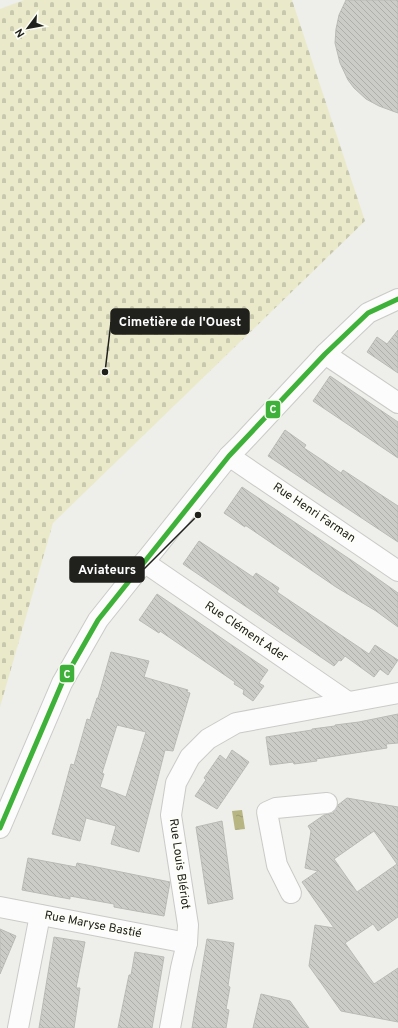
<svg xmlns="http://www.w3.org/2000/svg" width="398" height="1028" viewBox="0 0 398 1028" font-family="Overpass,sans-serif">
	<style>
		.cemetery { fill: url(#cemetery-stones) }
		.water { fill: url(#water-ripples) }
		.building { fill: url(#building-back-hatch); stroke: #b9b9b6; fill-rule: evenodd }
		.lines { fill: none; stroke-linecap: round; stroke-linejoin: round }
		.minor-casing { stroke: #cacac7; stroke-width: 22 }
		.minor { stroke: #fcfcfc; stroke-width: 20 }
		.bus-1-casing { stroke: #fdfef5; stroke-width: 8 }
		.bus-1 { stroke: #3eb13a; stroke-width: 5 }
		.labels { text-anchor: middle; dominant-baseline: central; stroke-width: 3; stroke-linejoin: round; paint-order: stroke }
		.street-label { font-size: 12px; fill: #20201d; stroke: #fdfef5 }
		.leader { fill: none; stroke: #20201d; stroke-width: 1.5 }
		.callout-dot { fill: #20201d; stroke: #fdfef5; stroke-width: 1.5 }
		.callout { fill: #20201d; stroke: #20201d; stroke-width: 1.5 }
		.callout-label { font-size: 13px; text-anchor: middle; font-weight: bold; fill: #fff }
		.line-badge { stroke: #fdfef5; stroke-width: 1.5 }
		.badge-label { font-size: 11px; text-anchor: middle; font-weight: bold; fill: #fff }
	</style>
	<defs>
		<pattern id="cemetery-stones" width="16" height="16" patternUnits="userSpaceOnUse"><rect width="16" height="16" fill="#eaeacb"/><path d="M2 7V4a2 2 0 0 1 4 0v3zM10 15v-3a2 2 0 0 1 4 0v3z" fill="#c8c8ae"/></pattern>
		<pattern id="water-ripples" width="26" height="14" patternUnits="userSpaceOnUse"><rect width="26" height="14" fill="#b7b582"/><path d="M2 4q2-2 4 0t4 0M15 11q2-2 4 0t4 0" fill="none" stroke="#9d9b70"/></pattern>
		<pattern id="building-back-hatch" width="6" height="6" patternUnits="userSpaceOnUse"><rect width="6" height="6" fill="#cbcbc8"/><path d="M-1 5l2 2M0 0l6 6M5-1l2 2" fill="none" stroke="#aeaeab"/></pattern>
	</defs>
	<rect width="100%" height="100%" fill="#eeeeea"/>
	<polygon class="cemetery" points="24,0 292,0 365,221 53,523 0,707 0,9"/>
	<polygon class="water" points="242,810 245,829 235,830 232,811"/>
	<g class="building">
		<polygon points="346,0 398,0 398,113 379,106 366,99 354,88 348,80 340,63 335,43 336,29 339,15"/>
		<polygon points="398,330 398,373 367,352 377,337 387,344"/>
		<polygon points="330,376 398,422 398,458 313,401"/>
		<polygon points="285,430 306,445 304,448 322,460 341,473 343,470 398,506 398,542 268,456"/>
		<polygon points="242,487 354,562 398,593 398,627 376,611 336,587 245,525 245,527 224,513"/>
		<polygon points="199,541 253,577 256,573 279,588 277,592 369,654 375,645 398,660 388,675 380,669 374,677 345,656 341,661 339,660 334,666 183,564"/>
		<polygon points="157,594 268,670 259,683 264,686 253,701 243,694 244,690 234,684 235,682 160,631 159,633 139,620"/>
		<path d="M111,652L149,661L144,677L188,690L187,692L190,693L173,751L165,750L139,852L111,844L116,826L86,818L80,841L52,834L71,764L74,765L87,719L90,720L97,698H98ZM117,725L146,732L126,797L100,787L104,774L102,773Z"/>
		<polygon points="398,714 398,743 386,744 387,748 316,759 317,761 294,764 293,762 270,765 266,737 312,730 312,729 335,726 335,725 359,722"/>
		<polygon points="232,750 249,762 217,809 195,796 206,780 204,778 220,755 226,760"/>
		<path d="M347,798L398,807V917L378,931L373,924L345,943L374,984L398,968V1022L341,1011L309,966L315,925L334,928L302,882L318,871L305,868L311,831L308,826L324,815L333,813L338,805ZM374,831L397,864L357,892L334,859Z"/>
		<polygon points="222,821 233,899 208,904 196,827"/>
		<polygon points="28,858 76,867 77,863 170,882 164,916 114,907 114,904 70,896 70,899 22,890"/>
		<polygon points="0,929 16,936 0,974"/>
		<polygon points="54,937 85,942 76,988 80,988 74,1028 39,1028"/>
		<polygon points="207,939 234,943 228,986 230,987 226,1009 229,1010 226,1028 192,1028"/>
		<polygon points="135,952 164,957 152,1028 118,1028 129,975 131,975"/>
		<polygon points="261,994 290,1001 309,1028 253,1028"/>
	</g>
	<g class="lines">
		<g class="minor-casing">
			<g id="minor">
				<polyline points="325,354 398,403"/>
				<polyline points="229,456 398,571"/>
				<polyline points="144,562 348,702"/>
				<polyline points="0,828 62,683 98,620 229,456 241,444 325,354 368,313 398,299"/>
				<polyline points="291,893 277,865 267,812 276,808 327,803"/>
				<polyline points="0,907 187,943"/>
				<polyline points="18,1028 40,915"/>
				<polyline points="170,1028 181,968 187,943 188,925 171,815 176,783 190,757 208,739 236,723 398,693"/>
			</g>
		</g>
		<use href="#minor" class="minor"/>
		<g class="bus-1-casing">
			<polyline id="bus-1" points="0,828 62,683 98,620 229,456 325,354 368,313 398,299"/>
		</g>
		<use href="#bus-1" class="bus-1"/>
	</g>
	<g class="labels">
		<g class="street-label">
			<text transform="translate(314 513) rotate(34)">Rue Henri Farman</text>
			<text transform="translate(246 632) rotate(34)">Rue Clément Ader</text>
			<text transform="translate(179 864) rotate(82)">Rue Louis Blériot</text>
			<text transform="translate(93 925) rotate(11)">Rue Maryse Bastié</text>
		</g>
	</g>
	<path class="leader" d="M105 372L111 322M198 515L144 569"/>
	<g class="callout-dot">
		<circle cx="105" cy="372" r="4"/>
		<circle cx="198" cy="515" r="4"/>
	</g>
	<g class="callout">
		<rect x="111" y="309" width="138" height="25" rx="4"/>
		<rect x="70" y="557" width="74" height="25" rx="4"/>
	</g>
	<g class="callout-label">
		<text x="180" y="326">Cimetière de l'Ouest</text>
		<text x="107" y="574">Aviateurs</text>
	</g>
	<g class="line-badge">
		<rect x="265" y="400" width="16" height="19" rx="4" fill="#3eb13a"/>
		<rect x="59" y="664" width="16" height="19" rx="4" fill="#3eb13a"/>
	</g>
	<g class="badge-label">
		<text x="273" y="413">C</text>
		<text x="67" y="678">C</text>
	</g>
	<g transform="translate(28 28) rotate(238)" stroke="#fdfef5" stroke-width="3" paint-order="stroke">
	<path d="M0-3L7 15L0 10L-7 15Z" fill="#20201d"/>
	<text y="-6" font-size="11" font-weight="bold" text-anchor="middle" fill="#20201d">N</text>
	</g>
</svg>
